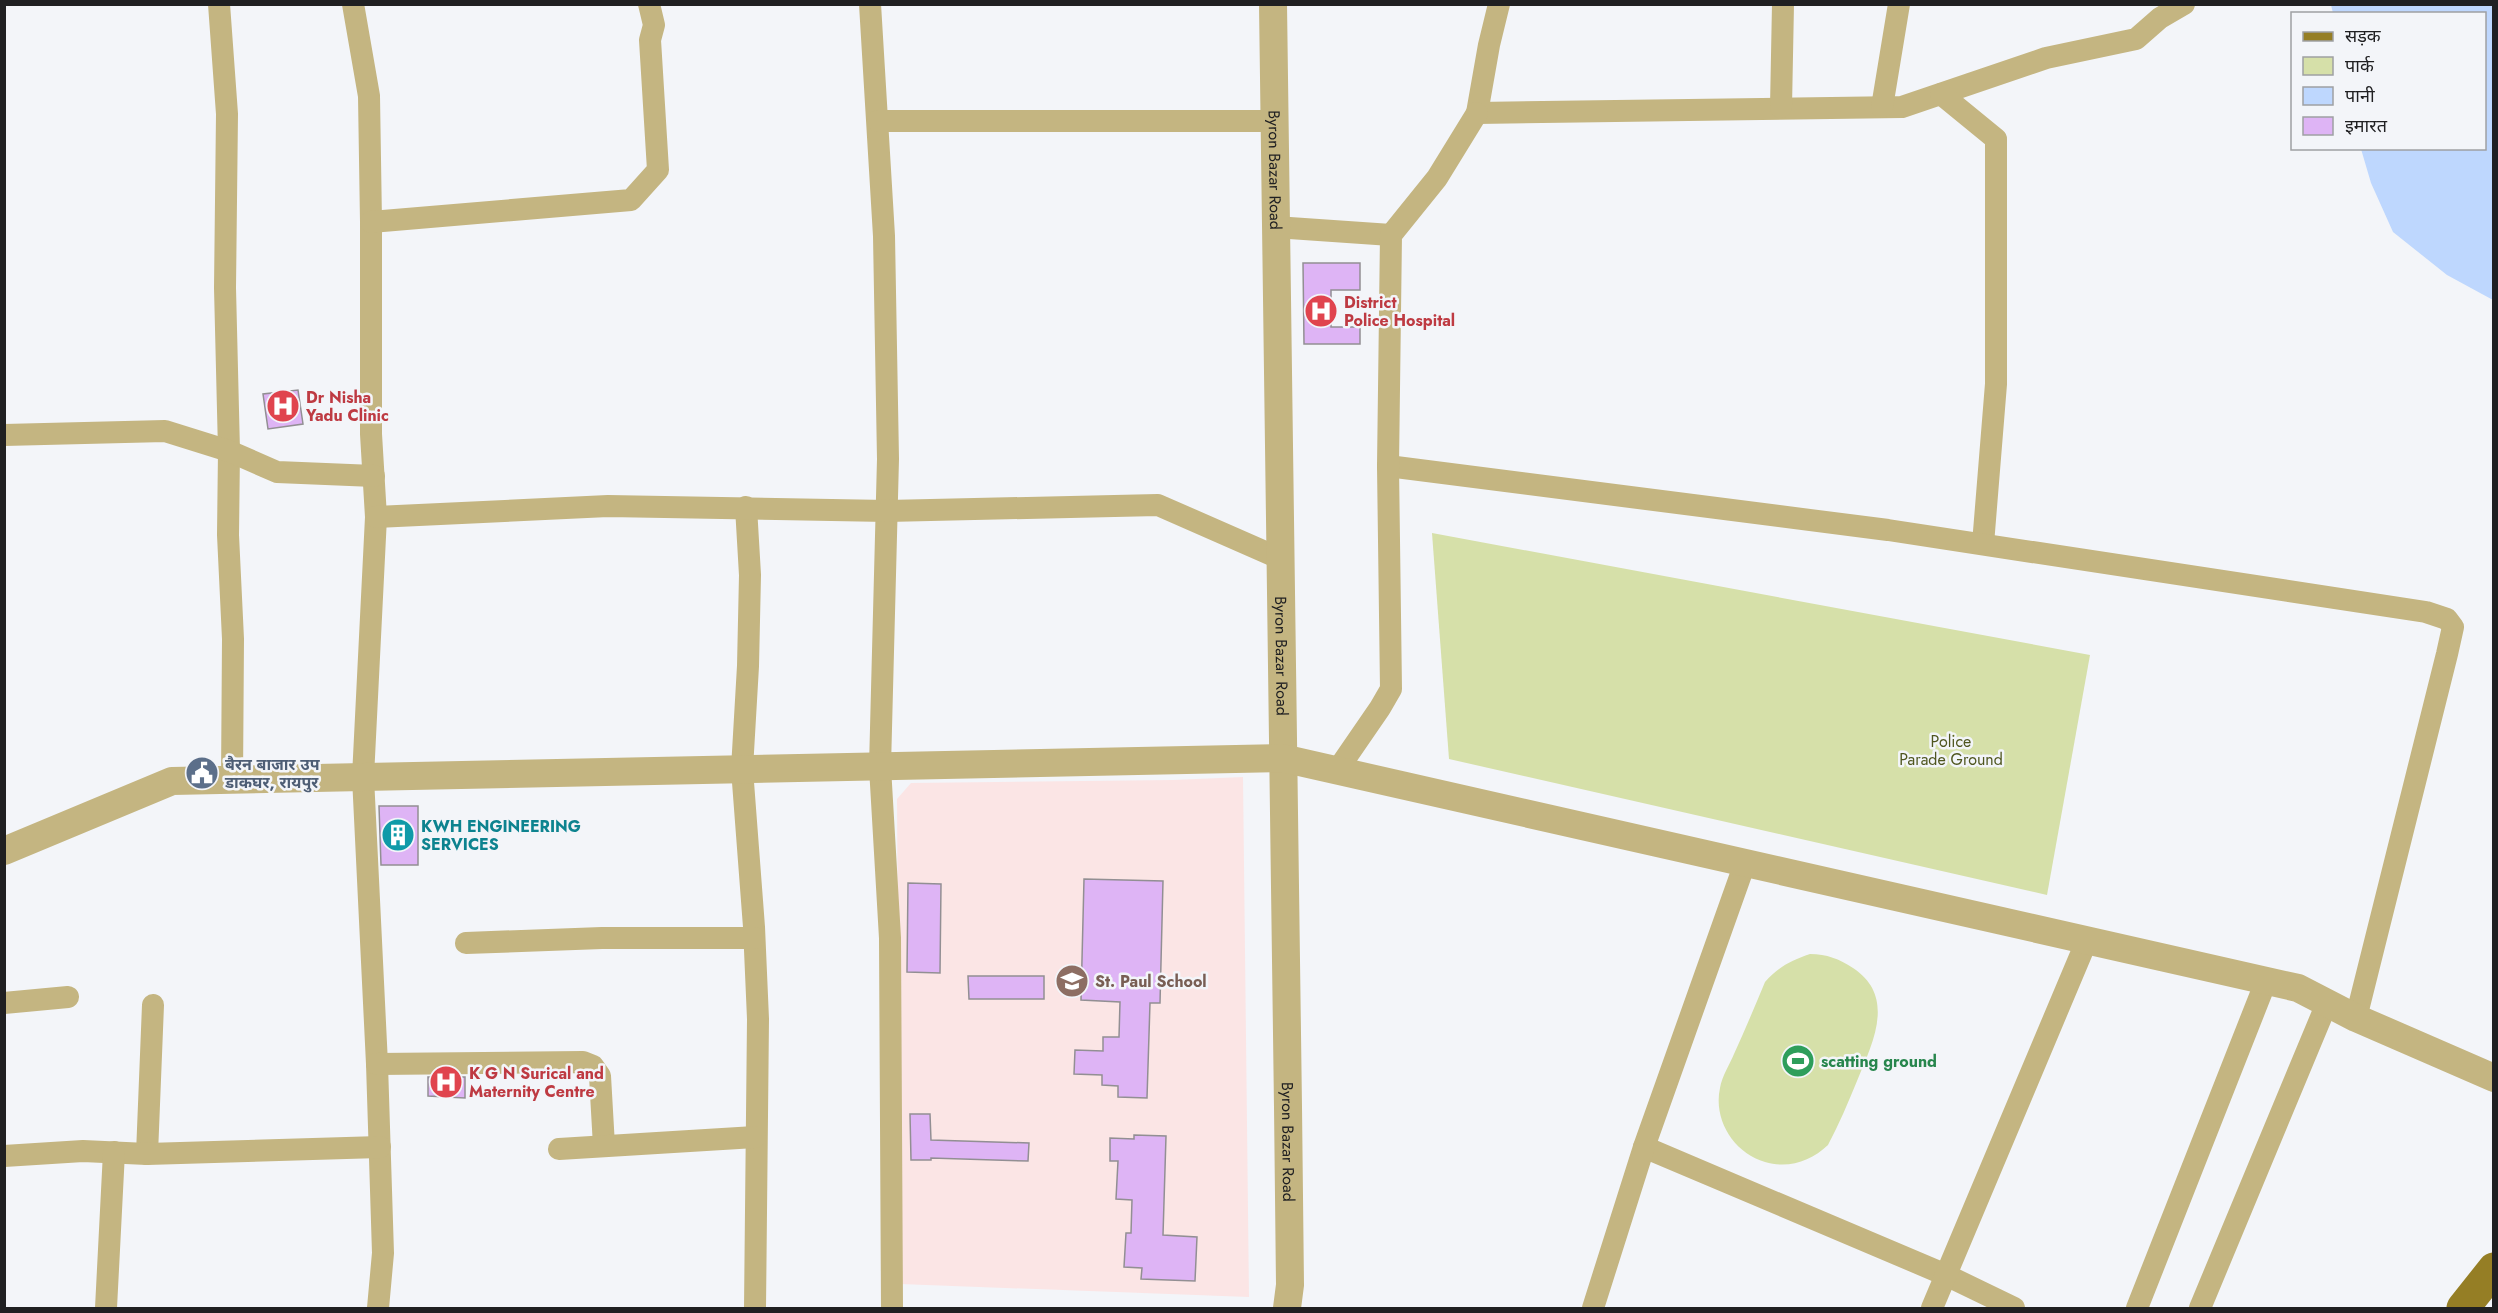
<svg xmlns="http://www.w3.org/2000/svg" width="2498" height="1313" viewBox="0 0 2498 1313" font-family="Jost,'Noto Sans Devanagari',sans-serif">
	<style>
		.education { fill: #fbe5e5 }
		.green { fill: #d6e0a9 }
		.water { fill: #bed7fe }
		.building { fill: #deb4f5; stroke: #928f93; stroke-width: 1.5 }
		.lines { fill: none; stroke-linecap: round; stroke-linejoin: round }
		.minor { stroke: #c4b581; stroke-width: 22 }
		.tertiary { stroke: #c4b581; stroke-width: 28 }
		.primary { stroke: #957e25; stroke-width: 33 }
		.labels { text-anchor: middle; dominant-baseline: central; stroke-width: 5; stroke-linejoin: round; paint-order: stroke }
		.street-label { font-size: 16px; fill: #202022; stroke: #f3f5f9 }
		.health-label { font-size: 16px; font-weight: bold; fill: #be3a42; stroke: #f3f5f9; text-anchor: start }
		.park-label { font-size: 16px; fill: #4f561f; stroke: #f3f5f9 }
		.service-label { font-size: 16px; font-weight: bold; fill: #4e5e75; stroke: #f3f5f9; text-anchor: start }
		.culture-label { font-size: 16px; font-weight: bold; fill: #0d838f; stroke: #f3f5f9; text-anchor: start }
		.education-label { font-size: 16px; font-weight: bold; fill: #785e54; stroke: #f3f5f9; text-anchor: start }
		.leisure-label { font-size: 16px; font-weight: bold; fill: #27864d; stroke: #f3f5f9; text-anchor: start }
	</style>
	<rect width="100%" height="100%" fill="#f3f5f9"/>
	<polygon class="education" points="1243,777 1249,1297 900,1284 897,799 911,783 1173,780"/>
	<g class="green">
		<polygon points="1432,533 2090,655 2047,895 1449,759"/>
		<path d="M1810,954C1827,954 1839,959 1853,968C1897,997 1872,1044 1857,1081C1848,1103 1839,1124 1828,1145C1811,1161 1789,1169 1765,1162C1734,1153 1713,1120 1720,1088C1722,1076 1730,1064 1734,1054C1745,1030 1755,1006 1765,982C1778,967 1792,960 1810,954Z"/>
	</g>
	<polygon class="water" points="2331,5 2493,5 2493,300 2447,275 2393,232 2371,183 2361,149 2484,148 2484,14 2333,13"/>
	<g class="building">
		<polygon points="1303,263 1360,263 1360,290 1331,290 1331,327 1360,327 1360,344 1304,344"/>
		<polygon points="298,390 303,424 268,429 263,394"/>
		<polygon points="379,806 418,806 418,865 381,865"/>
		<polygon points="1084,879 1163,881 1160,1003 1150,1003 1147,1098 1118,1097 1118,1086 1102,1085 1102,1075 1074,1074 1075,1050 1103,1051 1103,1037 1119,1037 1120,1002 1081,1000"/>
		<polygon points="908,883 941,884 940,973 907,972"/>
		<polygon points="968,976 1044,976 1044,999 969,999"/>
		<polygon points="428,1077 465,1077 465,1098 428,1096"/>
		<polygon points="910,1114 930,1114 931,1140 1029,1143 1028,1161 931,1158 931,1160 911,1160"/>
		<polygon points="1134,1135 1166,1136 1163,1235 1197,1237 1195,1281 1141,1279 1142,1268 1124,1267 1126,1233 1131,1233 1132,1200 1116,1199 1118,1161 1110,1161 1110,1138 1134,1139"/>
	</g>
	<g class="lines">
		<g class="minor">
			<polyline points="219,4 227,114 225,288 229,451 228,535 233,639 232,780"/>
			<polyline points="353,4 369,96 371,222 371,434 376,517 363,777 377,1064 383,1253 378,1308"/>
			<polyline points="870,4 884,236 888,459 880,767 890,938 892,1308"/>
			<polyline points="1499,4 1489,45 1477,113 1902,107 2046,58 2136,39 2160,18 2184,4"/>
			<polyline points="1941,94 1996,139 1996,384 1983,544"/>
			<polyline points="1781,107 1783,4"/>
			<polyline points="1882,107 1899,4"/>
			<polyline points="878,121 1274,121"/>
			<polyline points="371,222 631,200 658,170 650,40 654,25 649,4"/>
			<polyline points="1275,227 1391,235"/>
			<polyline points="4,435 165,431 229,451 277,472 374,476"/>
			<polyline points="1388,466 1888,530 2426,612 2447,619 2453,627 2447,654 2356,1018"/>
			<polyline points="746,507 750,575 748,666 742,769 754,927 758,1019 755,1308"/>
			<polyline points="376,517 608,506 887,511 1158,505 1279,558"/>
			<polyline points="1336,772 1380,708 1391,689 1388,466 1391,235 1437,178 1477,113"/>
			<polyline points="466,943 602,938 754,938"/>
			<polyline points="4,1003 68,997"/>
			<polyline points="377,1064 583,1062 593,1066 600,1076 604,1146"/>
			<polyline points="1644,1147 1946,1275 2014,1308"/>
			<polyline points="559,1149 755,1137"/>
			<polyline points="147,1154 153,1005"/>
			<polyline points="4,1156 83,1151 147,1154 380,1147"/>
			<polyline points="106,1308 114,1152"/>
			<polyline points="1593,1308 1644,1147 1745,863"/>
			<polyline points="1932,1308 2087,940"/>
			<polyline points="2137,1308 2266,981"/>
			<polyline points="2200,1308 2327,1003"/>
		</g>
		<g class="tertiary">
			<path id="s1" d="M1273,4L1288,1107L1290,1285L1287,1308"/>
			<polyline points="4,851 172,781 1282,758 2298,988 2356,1018 2494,1078"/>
		</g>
		<polyline class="primary" points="2463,1308 2494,1269"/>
	</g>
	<defs>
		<g id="hospital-disc" transform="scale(1.725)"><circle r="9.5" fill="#e0444e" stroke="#f3f5f9"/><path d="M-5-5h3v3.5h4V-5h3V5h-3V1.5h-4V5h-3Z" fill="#fff"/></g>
		<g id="civic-disc" transform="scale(1.725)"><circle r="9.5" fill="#5c6f8a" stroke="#f3f5f9"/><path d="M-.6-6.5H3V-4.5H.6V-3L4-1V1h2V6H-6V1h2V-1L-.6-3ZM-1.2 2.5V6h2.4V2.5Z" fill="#fff"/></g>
		<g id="building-disc" transform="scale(1.725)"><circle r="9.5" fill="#0f9aa8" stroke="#f3f5f9"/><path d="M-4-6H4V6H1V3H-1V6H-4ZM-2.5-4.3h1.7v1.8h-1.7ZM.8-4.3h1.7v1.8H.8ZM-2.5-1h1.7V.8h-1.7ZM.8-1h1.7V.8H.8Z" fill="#fff"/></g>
		<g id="school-disc" transform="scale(1.725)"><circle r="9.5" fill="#8d6e63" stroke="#f3f5f9"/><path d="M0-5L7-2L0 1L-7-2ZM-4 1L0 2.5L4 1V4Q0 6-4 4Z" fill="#fff"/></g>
		<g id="stadium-disc" transform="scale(1.725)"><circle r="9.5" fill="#2e9e5b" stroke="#f3f5f9"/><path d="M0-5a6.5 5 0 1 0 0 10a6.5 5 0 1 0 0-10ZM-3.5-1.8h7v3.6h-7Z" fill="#fff"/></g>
	</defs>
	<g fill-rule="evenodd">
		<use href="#hospital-disc" x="1321" y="311"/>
		<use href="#hospital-disc" x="283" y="406"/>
		<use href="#civic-disc" x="202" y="773"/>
		<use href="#building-disc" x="398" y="835"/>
		<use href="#school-disc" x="1072" y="981"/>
		<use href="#stadium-disc" x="1798" y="1061"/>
		<use href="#hospital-disc" x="446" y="1082"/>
	</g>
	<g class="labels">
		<g class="street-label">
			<text stroke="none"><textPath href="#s1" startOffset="166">Byron Bazar Road</textPath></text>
			<text stroke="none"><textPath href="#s1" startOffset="652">Byron Bazar Road</textPath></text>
			<text stroke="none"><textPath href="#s1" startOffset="1138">Byron Bazar Road</textPath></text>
		</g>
		<g class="health-label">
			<text x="1344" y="302">District<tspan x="1344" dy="18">Police Hospital</tspan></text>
			<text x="306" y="397">Dr Nisha<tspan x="306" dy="18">Yadu Clinic</tspan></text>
			<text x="469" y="1073">K G N Surical and<tspan x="469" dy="18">Maternity Centre</tspan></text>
		</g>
		<g class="park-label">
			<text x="1951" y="741">Police<tspan x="1951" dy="18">Parade Ground</tspan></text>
		</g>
		<g class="service-label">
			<text x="225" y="764">बैरन बाजार उप<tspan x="225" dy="18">डाकघर, रायपुर</tspan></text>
		</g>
		<g class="culture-label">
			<text x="421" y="826">KWH ENGINEERING<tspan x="421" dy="18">SERVICES</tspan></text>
		</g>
		<g class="education-label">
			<text x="1095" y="981">St. Paul School</text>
		</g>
		<g class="leisure-label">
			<text x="1821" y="1061">scatting ground</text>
		</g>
	</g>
	<rect width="2498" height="1313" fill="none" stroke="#202022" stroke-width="12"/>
	<rect x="2291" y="12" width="195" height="138" fill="#f3f5f9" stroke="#9fa0a3" stroke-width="1.5"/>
	<rect x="2303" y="32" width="30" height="9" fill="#957e25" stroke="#9fa0a3" stroke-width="1.5"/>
	<text x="2345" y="42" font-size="18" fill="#202022">सड़क</text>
	<rect x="2303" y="57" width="30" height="18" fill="#d6e0a9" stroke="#9fa0a3" stroke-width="1.5"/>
	<text x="2345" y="72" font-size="18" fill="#202022">पार्क</text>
	<rect x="2303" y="87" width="30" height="18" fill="#bed7fe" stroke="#9fa0a3" stroke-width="1.5"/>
	<text x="2345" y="102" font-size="18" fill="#202022">पानी</text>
	<rect x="2303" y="117" width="30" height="18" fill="#deb4f5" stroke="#9fa0a3" stroke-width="1.5"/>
	<text x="2345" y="132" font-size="18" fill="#202022">इमारत</text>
</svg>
